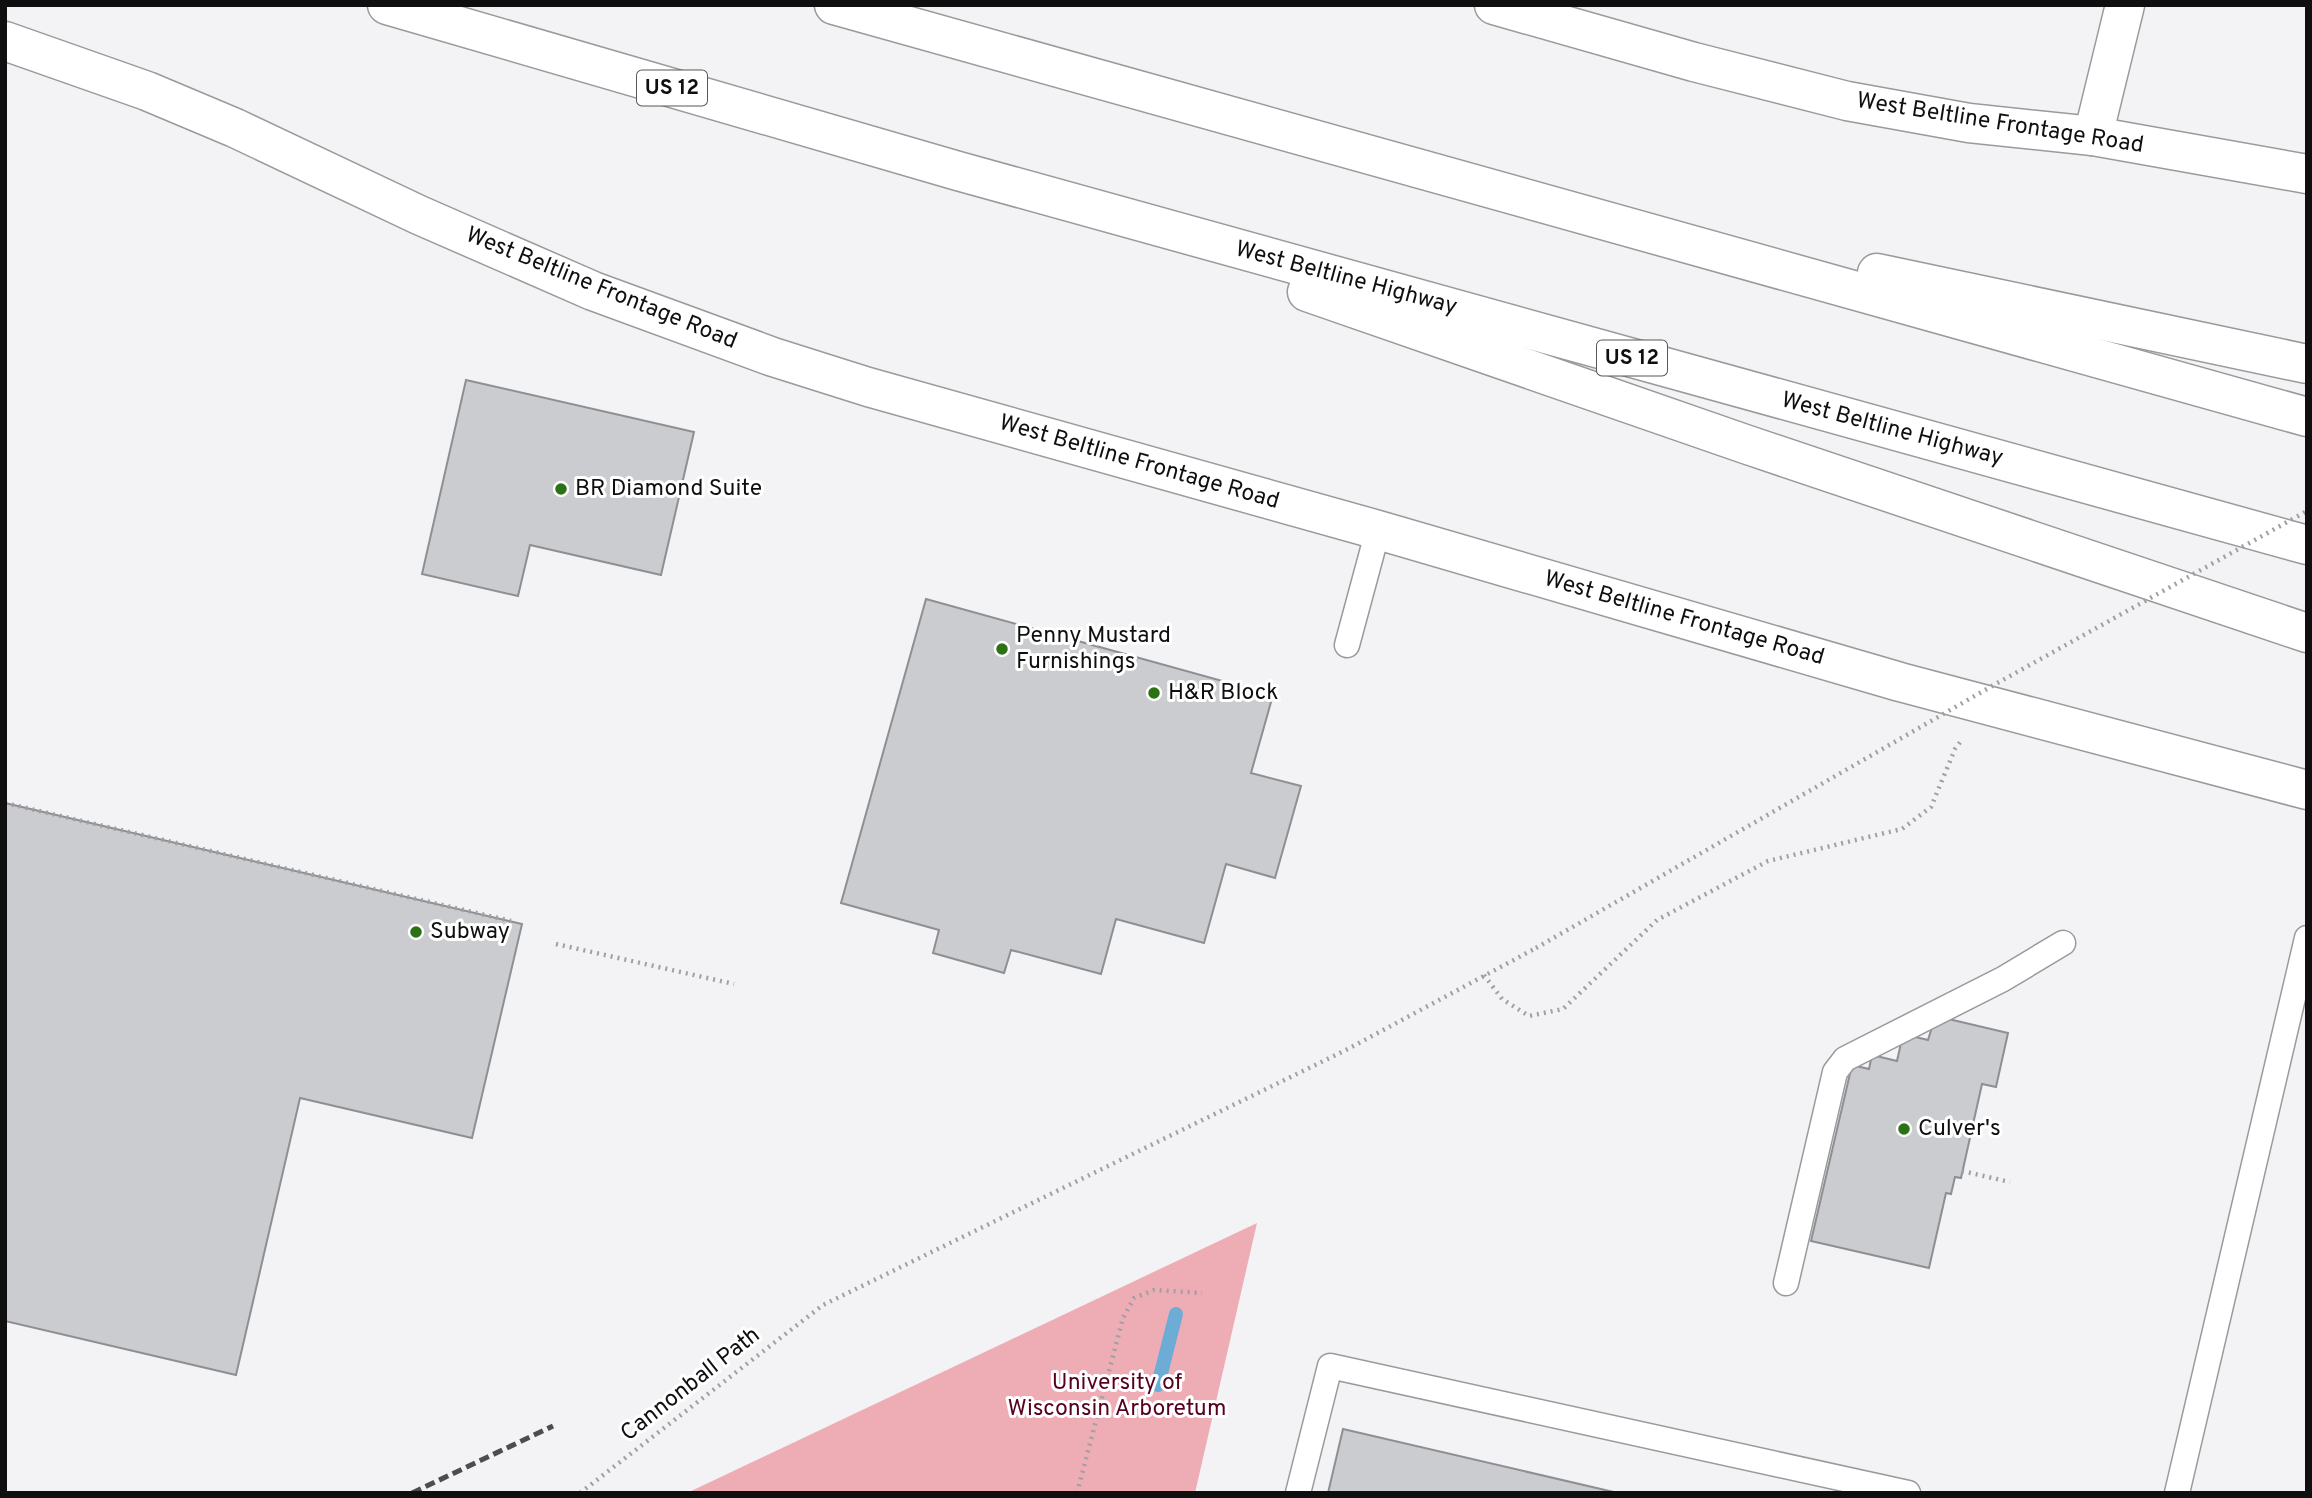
<svg xmlns="http://www.w3.org/2000/svg" width="2312" height="1498" viewBox="0 0 2312 1498" font-family="Overpass,sans-serif">
	<style>
		.green { fill: #eeadb5 }
		.lines { fill: none; stroke-linecap: round; stroke-linejoin: round }
		.stream { stroke: #6dacd5; stroke-width: 14 }
		.building { fill: #cbcccf; stroke: #8e8f92; stroke-width: 2 }
		.service-casing { stroke: #9a999c; stroke-width: 27 }
		.minor-casing { stroke: #9a999c; stroke-width: 41 }
		.tertiary-casing { stroke: #9a999c; stroke-width: 41 }
		.motorway-casing { stroke: #9a999c; stroke-width: 41 }
		.path { stroke: #a0a0a2; stroke-width: 4.5; stroke-dasharray: 2 5; stroke-linecap: butt }
		.service { stroke: #fff; stroke-width: 24 }
		.minor { stroke: #fff; stroke-width: 38 }
		.tertiary { stroke: #fff; stroke-width: 38 }
		.motorway { stroke: #fff; stroke-width: 38 }
		.rail { stroke: #4d4d4f; stroke-width: 5; stroke-dasharray: 10 5; stroke-linecap: butt }
		.path-bridge { stroke: #a0a0a2; stroke-width: 4.5; stroke-dasharray: 2 5; stroke-linecap: butt }
		.poi-dot { fill: #2a7214; stroke: #fff; stroke-width: 2.5 }
		.labels { text-anchor: middle; dominant-baseline: central; stroke-width: 6; stroke-linejoin: round; paint-order: stroke }
		.shield { fill: #fff; stroke: #575758; stroke-width: 2 }
		.shield-label { font-size: 21px; font-weight: bold; fill: #0f0f10 }
		.street-label { font-size: 23px; fill: #0f0f10; stroke: #fff }
		.poi-label { font-size: 23px; fill: #0f0f10; stroke: #fff; text-anchor: start }
		.park-label { font-size: 23px; fill: #57001d; stroke: #fff }
	</style>
	<rect width="100%" height="100%" fill="#f3f2f5"/>
	<polygon class="green" points="1257,1223 1195,1493 687,1493"/>
	<g class="lines">
		<polyline class="stream" points="1158,1385 1176,1314"/>
	</g>
	<g class="building">
		<polygon points="466,380 694,432 661,575 530,545 518,596 422,574"/>
		<polygon points="926,599 1273,695 1251,773 1301,786 1275,878 1226,864 1204,943 1116,919 1101,974 1011,950 1004,973 933,953 939,930 841,903"/>
		<polygon points="5,803 522,924 472,1138 300,1098 236,1375 5,1321"/>
		<polygon points="1940,1017 2008,1033 1996,1087 1982,1084 1961,1178 1955,1177 1951,1194 1946,1193 1929,1268 1811,1241 1852,1065 1869,1069 1872,1055 1897,1061 1903,1034 1928,1040 1933,1024"/>
		<polygon points="1343,1429 1618,1493 1328,1493"/>
	</g>
	<g class="lines">
		<g class="service-casing">
			<g id="service">
				<polyline points="1347,645 1378,530"/>
				<polyline points="1786,1283 1835,1072 1845,1059 2003,979 2063,943"/>
				<polyline points="1298,1493 1330,1366 1908,1493"/>
				<polyline points="2177,1493 2307,938"/>
			</g>
		</g>
		<g class="minor-casing">
			<polyline id="minor" points="2093,136 2125,5"/>
		</g>
		<g class="tertiary-casing">
			<g id="tertiary">
				<polyline points="1494,5 1694,62 1847,101 1969,123 2093,136 2307,174"/>
				<polyline points="5,41 147,91 235,128 419,215 593,291 773,357 868,387 1378,530 1900,682 2307,790"/>
			</g>
		</g>
		<g class="motorway-casing">
			<g id="motorway">
				<polyline points="387,5 958,171 2307,545"/>
				<polyline points="834,5 2307,417"/>
				<polyline points="1877,273 2307,364"/>
				<polyline points="1307,292 1745,444 2307,633"/>
			</g>
		</g>
		<g class="path">
			<polyline points="5,803 511,921"/>
			<polyline points="556,944 734,984"/>
			<polyline points="1484,975 1502,999 1529,1016 1563,1009 1657,920 1768,861 1902,829 1931,807 1955,749 1961,741"/>
			<polyline points="1962,1171 2010,1182"/>
			<polyline points="580,1493 823,1305 1346,1050 1536,948"/>
			<polyline points="1077,1493 1123,1318 1134,1298 1154,1290 1202,1293"/>
		</g>
		<use href="#service" class="service"/>
		<use href="#minor" class="minor"/>
		<use href="#tertiary" class="tertiary"/>
		<use href="#motorway" class="motorway"/>
		<polyline class="rail" points="412,1493 553,1426"/>
		<polyline class="path-bridge" points="1536,948 1992,686 2307,511"/>
	</g>
	<g class="poi-dot">
		<circle cx="561" cy="489" r="7"/>
		<circle cx="1002" cy="649" r="7"/>
		<circle cx="1154" cy="693" r="7"/>
		<circle cx="416" cy="932" r="7"/>
		<circle cx="1904" cy="1129" r="7"/>
	</g>
	<g class="labels">
		<g class="shield">
			<rect x="637" y="70.5" width="70" height="35" rx="5"/>
			<rect x="1597" y="340.5" width="70" height="35" rx="5"/>
		</g>
		<g class="shield-label">
			<text x="672" y="88">US 12</text>
			<text x="1632" y="358">US 12</text>
		</g>
		<g class="street-label">
			<text transform="translate(2000 124) rotate(9)">West Beltline Frontage Road</text>
			<text transform="translate(1346 279) rotate(15)">West Beltline Highway</text>
			<text transform="translate(601 289) rotate(22)">West Beltline Frontage Road</text>
			<text transform="translate(1892 430) rotate(15)">West Beltline Highway</text>
			<text transform="translate(1139 463) rotate(16)">West Beltline Frontage Road</text>
			<text transform="translate(1684 619) rotate(16)">West Beltline Frontage Road</text>
			<text transform="translate(691 1385) rotate(-38)">Cannonball Path</text>
		</g>
		<g class="poi-label">
			<text x="575" y="489">BR Diamond Suite</text>
			<text x="1016" y="636">Penny Mustard<tspan x="1016" dy="26">Furnishings</tspan></text>
			<text x="1168" y="693">H&amp;R Block</text>
			<text x="430" y="932">Subway</text>
			<text x="1918" y="1129">Culver's</text>
		</g>
		<g class="park-label">
			<text x="1117" y="1383">University of<tspan x="1117" dy="26">Wisconsin Arboretum</tspan></text>
		</g>
	</g>
	<rect width="2312" height="1498" fill="none" stroke="#0f0f10" stroke-width="14"/>
</svg>
